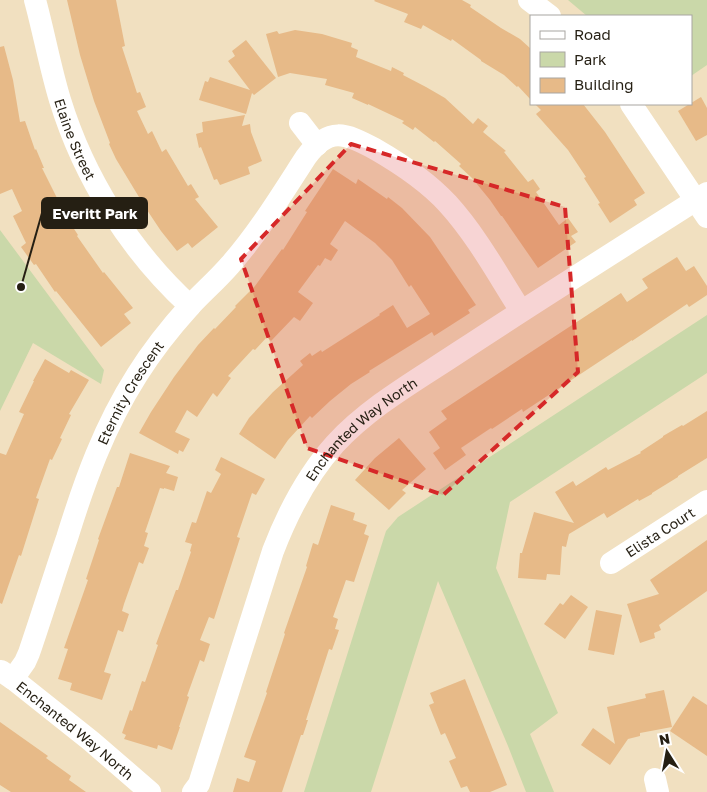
<svg xmlns="http://www.w3.org/2000/svg" width="707" height="792" viewBox="0 0 707 792" font-family="'Golos Text',sans-serif">
	<style>
		.green { fill: #cad8a9 }
		.building { fill: #e7ba88 }
		.lines { fill: none; stroke-linecap: round; stroke-linejoin: round }
		.minor { stroke: #fff; stroke-width: 22 }
		.marked { fill: #d62828; fill-opacity: 0.2; stroke: #d62828; stroke-width: 4; stroke-dasharray: 10 6; stroke-linejoin: round }
		.labels { text-anchor: middle; dominant-baseline: central; stroke-width: 4; stroke-linejoin: round; paint-order: stroke }
		.street-label { font-size: 14px; fill: #251f13; stroke: #fff }
		.leader { fill: none; stroke: #251f13; stroke-width: 2 }
		.callout-dot { fill: #251f13; stroke: #fff; stroke-width: 2 }
		.callout { fill: #251f13; stroke: #251f13; stroke-width: 2 }
		.callout-label { font-size: 15px; text-anchor: middle; font-weight: bold; fill: #fff }
	</style>
	<rect width="100%" height="100%" fill="#f1e0c0"/>
	<g class="green">
		<polygon points="568,0 707,0 707,65 691,76 691,16 587,16"/>
		<polygon points="0,230 104,370 101,384 33,343 0,411"/>
		<polygon points="707,315 707,373 510,502 496,568 558,713 530,734 554,792 526,792 508,746 438,581 371,792 304,792 386,531 398,517"/>
	</g>
	<g class="building">
		<polygon points="67,0 116,0 125,46 122,47 137,93 140,92 146,107 137,111 148,134 152,131 162,152 166,149 188,186 191,184 199,197 195,199 218,227 192,248 188,243 177,251 161,231 145,207 116,159 109,144 110,143 94,101 80,55"/>
		<polygon points="375,0 462,0 471,5 470,7 501,28 520,39 531,49 531,100 518,86 517,87 504,75 481,61 481,60 452,39 451,41 423,25 421,29 404,22 408,14 374,1"/>
		<polygon points="295,30 322,34 352,43 351,47 358,50 356,57 391,71 392,67 404,73 403,75 426,87 445,98 473,124 478,118 488,126 483,132 506,151 504,152 528,182 533,179 540,189 536,192 559,225 568,218 578,232 571,236 576,242 538,268 502,216 501,216 490,200 472,178 459,166 461,164 435,141 434,142 415,127 413,130 402,123 404,121 368,104 368,105 352,98 354,93 325,85 327,79 290,73 278,77 266,34 277,31 279,34"/>
		<polygon points="246,40 276,78 254,95 252,93 246,114 199,100 205,81 208,82 210,77 250,90 228,61 235,56 232,51"/>
		<polygon points="4,46 13,80 20,122 25,121 35,150 36,149 44,168 42,168 59,202 57,203 78,235 77,236 103,273 104,272 133,308 124,314 131,323 101,347 56,291 55,292 36,264 34,265 21,247 26,243 13,216 22,211 12,189 0,194 0,47"/>
		<polygon points="701,97 707,108 707,135 696,141 678,111"/>
		<polygon points="535,104 583,104 605,132 645,193 634,200 637,205 610,223 598,204 600,203 584,178 586,177 568,150 536,114 541,110"/>
		<polygon points="245,115 242,126 250,124 251,132 262,161 248,167 250,174 220,185 217,179 214,180 201,147 199,148 196,134 203,132 202,122"/>
		<polygon points="333,169 356,184 358,179 387,199 388,197 402,208 430,237 476,305 468,310 470,313 434,336 432,332 369,371 370,372 351,384 330,401 312,418 310,416 288,440 275,459 239,434 249,418 273,392 303,365 300,361 310,353 312,356 321,350 322,352 380,315 379,314 393,305 407,328 430,314 411,285 409,287 392,260 375,243 345,221 330,244 338,250 331,261 325,258 320,266 318,265 298,292 313,303 300,321 294,317 271,341 267,337 255,350 253,349 228,376 231,378 217,397 213,393 197,417 187,410 175,432 190,439 183,452 179,450 178,454 139,433 151,412 174,377 198,345 214,328 215,329 236,307 235,306 255,286 282,249 283,250 307,212 305,211"/>
		<polygon points="677,257 686,271 694,266 707,286 707,295 689,307 687,304 632,341 632,340 523,412 522,409 492,429 491,428 461,448 466,455 445,470 433,453 440,448 429,432 447,419 441,411 621,293 627,302 648,288 642,279"/>
		<polygon points="45,359 69,373 71,370 89,380 69,414 71,415 60,438 62,439 52,460 50,459 36,498 39,499 21,556 19,555 2,604 0,603 0,453 6,455 24,414 19,412 34,381 33,381"/>
		<polygon points="707,411 707,458 678,476 678,477 652,493 652,494 639,501 638,499 607,518 604,513 569,534 566,547 562,546 560,575 547,574 546,580 518,578 520,553 522,553 534,512 574,523 555,492 573,481 576,486 606,467 608,470 641,453 640,452 663,437 663,436 682,425 683,426"/>
		<polygon points="399,438 426,469 402,490 406,493 389,510 355,480 375,458"/>
		<polygon points="130,453 170,466 166,473 178,477 174,491 164,488 164,489 160,488 145,532 148,533 144,546 149,548 143,564 139,562 124,604 122,611 129,614 123,632 118,630 104,672 111,674 102,700 70,690 72,683 58,679 68,649 64,648 88,580 86,579 99,540 98,539 117,487 119,487"/>
		<polygon points="221,457 265,479 256,495 252,493 237,537 240,538 214,619 209,617 200,640 210,644 204,662 200,660 187,696 189,697 179,727 180,727 172,750 158,745 157,749 124,739 126,735 122,733 130,710 132,711 142,681 145,682 158,645 156,644 176,590 178,590 191,552 190,551 192,544 185,542 192,522 196,523 207,491 211,493 221,474 215,470"/>
		<polygon points="331,505 355,513 353,520 367,525 364,534 369,536 354,582 346,580 333,617 338,619 335,629 339,630 332,650 329,649 306,720 308,720 303,735 301,735 282,792 233,792 237,778 249,782 256,761 244,757 267,693 266,692 285,634 284,633 307,567 306,566 313,543 318,545"/>
		<polygon points="707,540 707,591 659,625 661,630 654,633 655,638 640,643 627,604 659,594 650,580"/>
		<polygon points="571,595 588,607 565,639 544,624 560,603 563,605"/>
		<polygon points="596,610 622,615 614,655 588,650"/>
		<polygon points="465,679 507,785 490,792 470,792 467,786 461,788 449,761 456,758 445,733 441,735 429,705 434,703 430,693"/>
		<polygon points="664,690 672,727 640,733 640,736 628,739 610,765 581,745 593,728 615,744 607,707 646,698 645,694"/>
		<polygon points="693,696 707,705 707,756 670,731"/>
		<polygon points="0,722 48,756 46,758 71,776 69,780 86,792 11,792 0,785"/>
	</g>
	<g class="lines">
		<g class="minor">
			<path id="s1" d="M35,0C44,33 50,67 60,100C84,178 130,251 190,306"/>
			<polyline points="529,0 550,16"/>
			<polyline points="631,104 707,217"/>
			<polyline points="300,123 317,145"/>
			<path id="s2" d="M611,563L707,501"/>
			<path id="s3" d="M1,671L13,679L91,741L150,792"/>
			<path id="s4" d="M13,679L25,662L29,653C42,615 54,576 67,538C85,480 104,427 137,375C152,351 171,327 190,306C203,292 217,280 230,265C259,232 282,194 306,157C329,126 345,133 375,149C401,164 427,181 448,204C477,236 498,275 521,311"/>
			<polyline points="655,779 658,792"/>
			<path id="s5" d="M193,792L199,784L273,551C288,512 307,475 335,444C370,406 417,380 459,352C541,298 624,246 707,193"/>
		</g>
	</g>
	<path class="marked" d="M351,144L565,207L578,372L443,495L307,448L241,259Z"/>
	<g class="labels">
		<g class="street-label">
			<text stroke="none"><textPath href="#s1" startOffset="145">Elaine Street</textPath></text>
			<text stroke="none"><textPath href="#s4" startOffset="311">Eternity Crescent</textPath></text>
			<text stroke="none"><textPath href="#s5" startOffset="408">Enchanted Way North</textPath></text>
			<text stroke="none"><textPath href="#s2" startOffset="58">Elista Court</textPath></text>
			<text stroke="none"><textPath href="#s3" startOffset="95">Enchanted Way North</textPath></text>
		</g>
	</g>
	<path class="leader" d="M21 287L42 213"/>
	<circle class="callout-dot" cx="21" cy="287" r="5"/>
	<rect class="callout" x="42" y="198" width="105" height="30" rx="5"/>
	<g class="callout-label">
		<text x="95" y="219">Everitt Park</text>
	</g>
	<rect x="530" y="15" width="162" height="90" fill="#ffffff" stroke="#a8a5a1"/>
	<rect x="540" y="31" width="25" height="8" fill="#ffffff" stroke="#a8a5a1"/>
	<text x="574" y="40" font-size="15" fill="#251f13">Road</text>
	<rect x="540" y="52" width="25" height="15" fill="#cad8a9" stroke="#a8a5a1"/>
	<text x="574" y="65" font-size="15" fill="#251f13">Park</text>
	<rect x="540" y="78" width="25" height="15" fill="#e7ba88" stroke="#a8a5a1"/>
	<text x="574" y="90" font-size="15" fill="#251f13">Building</text>
	<g transform="translate(667 752) rotate(349)" stroke="#ffffff" stroke-width="4" paint-order="stroke">
	<path d="M0-4L9 19L0 12L-9 19Z" fill="#251f13"/>
	<text y="-8" font-size="14" font-weight="bold" text-anchor="middle" fill="#251f13">N</text>
	</g>
</svg>
